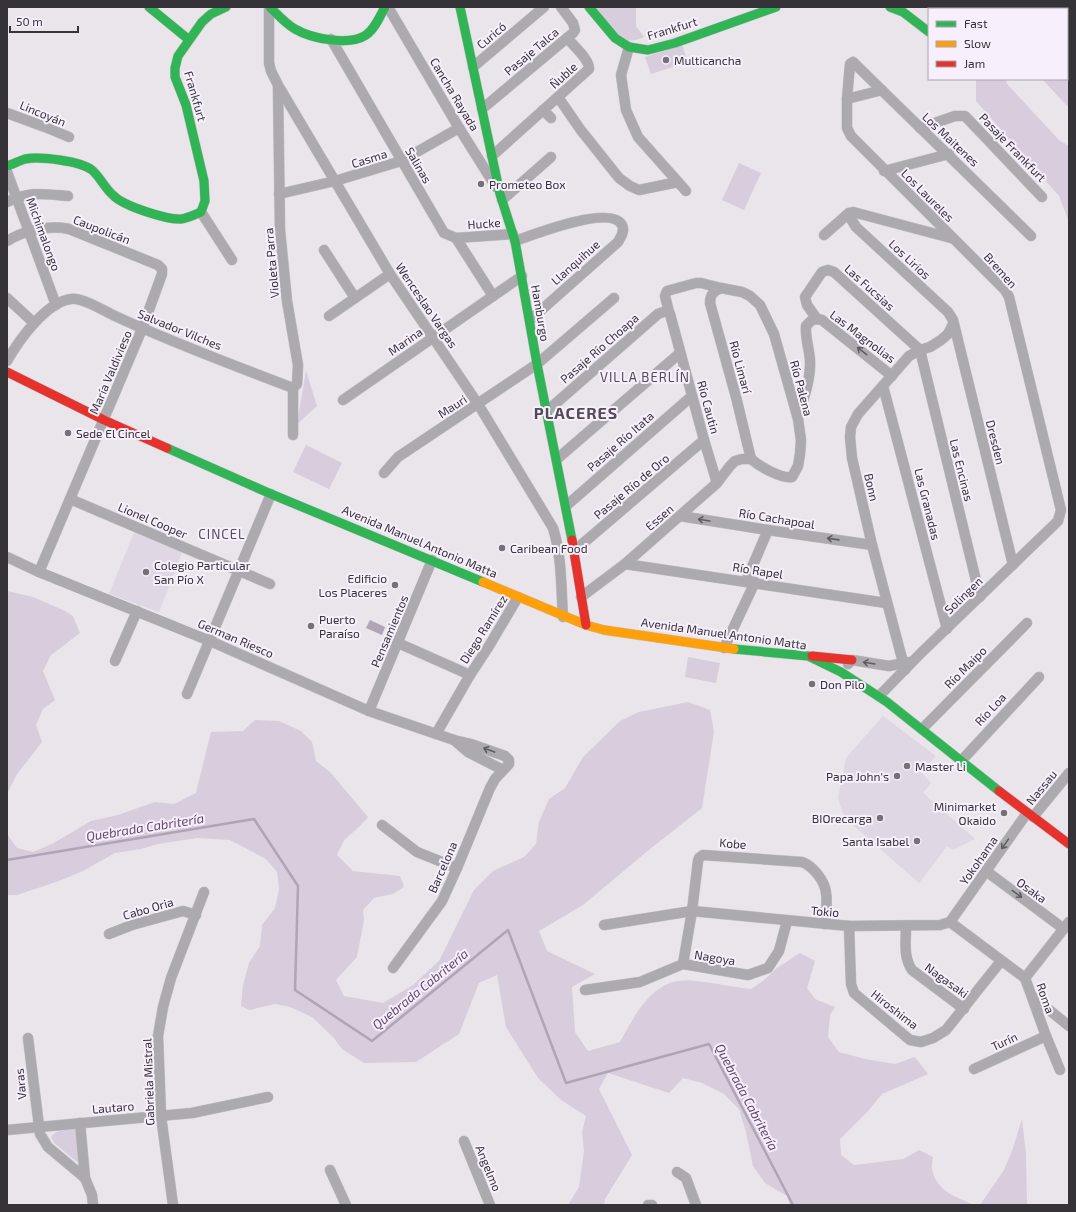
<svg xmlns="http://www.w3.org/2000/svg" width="1076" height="1212" viewBox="0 0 1076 1212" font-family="'Exo 2',sans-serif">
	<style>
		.built { fill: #dfd7e4 }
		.green { fill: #d7cddd }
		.water { fill: #b0a4b7 }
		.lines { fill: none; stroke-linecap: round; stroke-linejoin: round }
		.stream { stroke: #b0a4b7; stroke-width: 2.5 }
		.street-casing { stroke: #c5c2c6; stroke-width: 11 }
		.fast-casing { stroke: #c5c2c6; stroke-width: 10 }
		.slow-casing { stroke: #c5c2c6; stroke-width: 10 }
		.jam-casing { stroke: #c5c2c6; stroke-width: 10 }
		.street { stroke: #adaaaf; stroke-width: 10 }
		.fast { stroke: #30b455; stroke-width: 9 }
		.slow { stroke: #ff9f0a; stroke-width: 9 }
		.jam { stroke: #e5322d; stroke-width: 9 }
		.oneway { stroke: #605d62 }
		.poi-dot { fill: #757177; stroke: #f7effc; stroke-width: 1.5 }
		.labels { text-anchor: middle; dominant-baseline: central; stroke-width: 4; stroke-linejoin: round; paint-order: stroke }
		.street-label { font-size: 12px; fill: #363338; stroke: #f7effc }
		.poi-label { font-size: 12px; fill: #363338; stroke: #f7effc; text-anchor: start }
		.neighbourhood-label { font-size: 13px; letter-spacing: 1px; fill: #534c56; stroke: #f7effc }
		.water-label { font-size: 13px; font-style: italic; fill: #624870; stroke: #f7effc }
		.district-label { font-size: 16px; font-weight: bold; letter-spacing: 1px; fill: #534c56; stroke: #f7effc }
	</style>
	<rect width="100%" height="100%" fill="#e9e5eb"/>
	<g class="built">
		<polygon points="135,530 183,550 159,612 109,594"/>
		<polygon points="883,716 936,756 921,772 931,783 923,793 975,839 953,850 947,846 919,883 844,817 838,798 846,758"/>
	</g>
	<g class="green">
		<path d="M593,7H636V26L644,37C636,41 626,42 619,37C613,34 598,13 593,7Z"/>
		<polygon points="1061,7 1069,7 1069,108 1042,79 1067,79 1067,9 1058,9"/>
		<polygon points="682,45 688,62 651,74 645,57"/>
		<polygon points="976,79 1005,79 1008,85 1059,140 1069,146 1069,222 1059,196 976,101"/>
		<polygon points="739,163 761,173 744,210 722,200"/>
		<polygon points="306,371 317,406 297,424"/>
		<polygon points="306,445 342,463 329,489 293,472"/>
		<polygon points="7,591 33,597 65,611 73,616 80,633 51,655 43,671 55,700 43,709 36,725 42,742 17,774 7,794"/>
		<polygon points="688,657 720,663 716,683 685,677"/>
		<path d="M688,702L710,710L714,732L702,808L650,849L583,905L539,931L547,951L595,974L572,987L575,1032L588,1051L620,1042C633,1019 648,987 677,981C694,978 732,987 751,989L763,981L777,968L800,953L815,961L807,988L815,999L835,1007L830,1015L828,1037L839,1052L865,1059L895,1064L915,1057L928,1074L882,1094L869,1110L840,1139L841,1155L854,1165L903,1159L919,1150L933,1157C933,1160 931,1166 932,1169C936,1191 956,1197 974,1205H790L787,1196L765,1183L753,1166L746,1132L739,1109L724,1094L702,1083L683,1078L669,1093L608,1073L599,1089L632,1155L605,1199L604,1205H568L579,1187L584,1151L582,1132L586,1116L561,1100L538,1078L506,1027L497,975L479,983L459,1034L416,1062L364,1063L342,1049L334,1038L312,1017L290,1007L275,1004L249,1010L241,1006L243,985L249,963L260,946L262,925L275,908L279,889L277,872L266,859L230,840L197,838L158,844L141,849L115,853L83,871L59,881L17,895H7V834L17,848L33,852L52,844L91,821L118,815L155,802L174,804L196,793L211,732L243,731L255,720L279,721L301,731L312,742L316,761L330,772L368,817L360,826L344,840L337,855L353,871L400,876L404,887L393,894L374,898L363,910L364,920L357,957L336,980L344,996L383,1003L413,985L439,961L474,890L493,871L524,857L536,844L539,822L549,799L565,788L583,757L620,721L639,712Z"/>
		<polygon points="1022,1119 1026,1154 1027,1204 1069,1205 980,1205 1004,1170 1012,1151"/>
		<path d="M76,1129L80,1164L54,1143L51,1137C56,1129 67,1130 76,1129Z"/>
	</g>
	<polygon class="water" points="370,620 385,627 382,635 366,628"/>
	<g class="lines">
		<polyline class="stream" points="7,860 254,819 298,886 295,990 372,1041 508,930 566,1083 709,1044 793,1205"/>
		<g class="street-casing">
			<g id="street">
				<path d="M269,7V63L271,71L278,85L390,274L478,404L553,528C562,557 561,587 563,617"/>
				<polyline points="388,7 459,128 496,187"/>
				<polyline points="1031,7 1034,9"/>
				<polyline points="331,39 444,233 456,238 493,296"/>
				<polyline points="629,47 621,75 626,110 638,137 686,191"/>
				<polyline points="473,67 544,7"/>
				<polyline points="278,87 280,230 287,301 298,365 297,384 293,388 293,435"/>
				<polyline points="558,97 580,129 619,178 630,186 639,190 678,182"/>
				<polyline points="847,99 882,90"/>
				<polyline points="482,109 573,33 575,30 573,23 561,7"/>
				<polyline points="543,110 551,118"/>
				<polyline points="7,113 45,127 69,137"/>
				<polyline points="920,128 955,116 965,116 1042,197"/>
				<path d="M492,156L589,69C590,60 573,45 567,38"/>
				<polyline points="884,171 949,154"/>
				<polyline points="7,172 56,305"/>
				<polyline points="279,194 335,181 401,161 459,128"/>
				<polyline points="502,200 551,157"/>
				<path d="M7,202C30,191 43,194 68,196"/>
				<polyline points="201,212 232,260"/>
				<polyline points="849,213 851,219 856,227 948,312 953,320 1013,565"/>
				<polyline points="824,235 849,213 853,212 951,238"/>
				<polyline points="456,238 513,234"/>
				<path d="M7,241C25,230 48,225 69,229L158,265L162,269V274L142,329L39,572"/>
				<path d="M515,241C532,235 611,204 622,225C625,231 621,237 618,242L530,320"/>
				<polyline points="324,250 355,298"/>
				<path d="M721,288C713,291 710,295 710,303L736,397L751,459"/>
				<polyline points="7,298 34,323"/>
				<path d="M669,312L665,296L667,291L696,283H701L721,288L742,292L750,296L760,305L774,334L798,419L801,440L800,454L798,466L792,477C781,479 759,466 751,459"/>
				<polyline points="329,316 390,274"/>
				<polyline points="817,319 807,305 805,297 822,272 828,270 834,272 920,350 980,597"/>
				<polyline points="817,319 822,320 892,376"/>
				<path d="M7,361C19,340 46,302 71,299C82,297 104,311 115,316C173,343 233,365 293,388"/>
				<polyline points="883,386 947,629"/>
				<polyline points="343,400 522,276"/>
				<path d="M547,411L658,314C662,312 667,310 670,314L704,440L717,483"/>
				<path d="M798,418C803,400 811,380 810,360C809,348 805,337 806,326L812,320L817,319"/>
				<polyline points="557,459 680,353"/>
				<polyline points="384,473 398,457 537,364 614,298"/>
				<polyline points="70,499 270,584"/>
				<polyline points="566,506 692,396"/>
				<polyline points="680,516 768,530 872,545"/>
				<polyline points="574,551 704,440"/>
				<polyline points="7,557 39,572 210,641 369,711 454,740 471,744 505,756 509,760 509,764 495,779 490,788 457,868 442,901 393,968"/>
				<polyline points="625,564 886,603"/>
				<polyline points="746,581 768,530"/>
				<polyline points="581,597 625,564 717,483 730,466 735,461 742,459 751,459"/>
				<polyline points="398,643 470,675"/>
				<polyline points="724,648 755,582"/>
				<polyline points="115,661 137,611"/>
				<polyline points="848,664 852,660 889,666 910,662"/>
				<polyline points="905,670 872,545 852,458 850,437 851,427 858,414 909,356 920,350 930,347 941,340 948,334 953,324"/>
				<polyline points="187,694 271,494"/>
				<polyline points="879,696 921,653 1058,521 1061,510 1009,297 1005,290 851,136 847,128 847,99 850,64 853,62 855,64 1031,236"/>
				<polyline points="369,711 432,560"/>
				<polyline points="922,729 1027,623"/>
				<polyline points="436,734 470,675 489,646 518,597"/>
				<polyline points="454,740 468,752 503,770"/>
				<polyline points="962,760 1039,677"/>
				<polyline points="1033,817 1069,773"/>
				<polyline points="382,825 417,852 457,868"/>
				<polyline points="986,871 1064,929"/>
				<polyline points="950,922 1027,813"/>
				<polyline points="604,925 692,911 849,926 940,925 950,922 1025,978"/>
				<polyline points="849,926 851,984 854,993 910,1040 921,1042 933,1038 946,1030 1001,961"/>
				<path d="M906,926C906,941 903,957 912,970L964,1009"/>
				<polyline points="109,934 132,925 183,911 196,915"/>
				<path d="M683,964L692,911L698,861L699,858L703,855L802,862C813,866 825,881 826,893C828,903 825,914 825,924"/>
				<polyline points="1025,978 1046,1036 1060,1070"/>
				<polyline points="1025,978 1069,922"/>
				<polyline points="585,990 640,982 683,964 748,975 768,968 779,951 787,921"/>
				<polyline points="1033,997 1069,1026"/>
				<polyline points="28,1038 40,1134 48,1147 85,1178"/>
				<polyline points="974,1069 1046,1036"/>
				<polyline points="80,1123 85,1178 92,1195 93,1205"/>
				<polyline points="7,1130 192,1113 268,1097"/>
				<polyline points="464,1141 490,1205"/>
				<polyline points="330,1170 346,1205"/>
				<polyline points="677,1172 686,1178 696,1205"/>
				<polyline points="173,1205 161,1116 158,1036 163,1007 171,978 204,892"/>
				<polyline points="648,1205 652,1205"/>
			</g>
		</g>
		<g class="fast-casing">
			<g id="fast">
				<polyline points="149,7 188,39"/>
				<path d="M270,7C278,15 286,24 295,29C312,39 350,46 366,35C375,29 380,16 385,7"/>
				<polyline points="460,7 500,194 515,241 537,364 572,540"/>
				<polyline points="589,7 615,38 629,47 648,50 675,43 776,7"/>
				<polyline points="890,7 903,12 929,32"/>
				<polyline points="1045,9 1047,7"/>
				<path d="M7,166C13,164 19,161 25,159C40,156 80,161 92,170C101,178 105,189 114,196C124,206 167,220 181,219C188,218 194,215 201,212L205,201L204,181L186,105L175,77V68L178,56L202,22L211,14L226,7"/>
				<polyline points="167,448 271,494 483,582"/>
				<polyline points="734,649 808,656 841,672 887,702 999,791"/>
			</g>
		</g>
		<g class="slow-casing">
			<polyline id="slow" points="483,582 586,625 604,630 734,649"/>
		</g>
		<g class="jam-casing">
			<g id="jam">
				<polyline points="7,372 104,420 167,448"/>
				<polyline points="572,540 586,625"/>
				<polyline points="812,656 852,660"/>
				<polyline points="999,791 1069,844"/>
			</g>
		</g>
		<use href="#street" class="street"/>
		<use href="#fast" class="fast"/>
		<use href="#slow" class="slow"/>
		<use href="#jam" class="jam"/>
	</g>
	<defs><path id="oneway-shaft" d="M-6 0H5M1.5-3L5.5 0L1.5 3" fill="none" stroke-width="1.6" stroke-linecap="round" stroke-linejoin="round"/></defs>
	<g class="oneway">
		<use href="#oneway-shaft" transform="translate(862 351) rotate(-142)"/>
		<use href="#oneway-shaft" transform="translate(704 520) rotate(-171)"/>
		<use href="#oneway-shaft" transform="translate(833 539) rotate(-172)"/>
		<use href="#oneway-shaft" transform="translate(869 663) rotate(-171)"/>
		<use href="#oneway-shaft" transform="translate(489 750) rotate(-160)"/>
		<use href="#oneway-shaft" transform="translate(1005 844) rotate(125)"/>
		<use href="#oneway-shaft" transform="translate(1017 894) rotate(36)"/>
	</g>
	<g class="poi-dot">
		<circle cx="666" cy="60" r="4"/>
		<circle cx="481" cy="184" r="4"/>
		<circle cx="68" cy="433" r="4"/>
		<circle cx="502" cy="548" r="4"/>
		<circle cx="146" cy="572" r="4"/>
		<circle cx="395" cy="585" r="4"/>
		<circle cx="311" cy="626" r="4"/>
		<circle cx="812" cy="684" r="4"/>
		<circle cx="907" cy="766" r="4"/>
		<circle cx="897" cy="776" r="4"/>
		<circle cx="1004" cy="813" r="4"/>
		<circle cx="880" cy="818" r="4"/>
		<circle cx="917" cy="841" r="4"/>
	</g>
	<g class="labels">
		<g class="street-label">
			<text transform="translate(672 28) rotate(-17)">Frankfurt</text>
			<text transform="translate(491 35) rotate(-40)">Curicó</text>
			<text transform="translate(531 51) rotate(-40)">Pasaje Talca</text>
			<text transform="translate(563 75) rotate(-42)">Ñuble</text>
			<text transform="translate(455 94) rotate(59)">Cancha Rayada</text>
			<text transform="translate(196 96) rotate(74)">Frankfurt</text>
			<text transform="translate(43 113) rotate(22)">Lincoyán</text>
			<text transform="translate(951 139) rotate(43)">Los Maitenes</text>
			<text transform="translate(1013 147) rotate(46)">Pasaje Frankfurt</text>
			<text transform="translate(369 158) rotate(-17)">Casma</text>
			<text transform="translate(419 165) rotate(60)">Salinas</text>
			<text transform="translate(928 195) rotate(45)">Los Laureles</text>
			<text transform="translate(484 223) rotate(-4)">Hucke</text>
			<text transform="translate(102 229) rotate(21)">Caupolicán</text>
			<text transform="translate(44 234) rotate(70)">Michimalongo</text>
			<text transform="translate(910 259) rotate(43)">Los Lirios</text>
			<text transform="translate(575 262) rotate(-42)">Llanquihue</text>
			<text transform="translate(271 263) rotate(-95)">Violeta Parra</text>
			<text transform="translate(1001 270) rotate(48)">Bremen</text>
			<text transform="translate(870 287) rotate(42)">Las Fucsias</text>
			<text transform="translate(427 305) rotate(56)">Wenceslao Vargas</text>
			<text transform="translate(541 313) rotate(80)">Hamburgo</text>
			<text transform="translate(180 329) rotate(22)">Salvador Vilches</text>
			<text transform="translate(863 336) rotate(37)">Las Magnolias</text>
			<text transform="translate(405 341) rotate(-35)">Marina</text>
			<text transform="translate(599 348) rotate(-41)">Pasaje Río Choapa</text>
			<text transform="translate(741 367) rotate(75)">Río Limarí</text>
			<text transform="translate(110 372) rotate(-67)">María Valdivieso</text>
			<text transform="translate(802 388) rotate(75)">Río Palena</text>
			<text transform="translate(452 406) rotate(-33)">Mauri</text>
			<text transform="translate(709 407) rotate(75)">Río Cautin</text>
			<text transform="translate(620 441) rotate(-41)">Pasaje Río Itata</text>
			<text transform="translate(996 442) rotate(76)">Dresden</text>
			<text transform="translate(962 470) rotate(76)">Las Encinas</text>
			<text transform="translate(631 486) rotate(-40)">Pasaje Río de Oro</text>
			<text transform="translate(872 487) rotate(77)">Bonn</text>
			<text transform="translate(928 504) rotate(76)">Las Granadas</text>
			<text transform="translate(659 517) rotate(-41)">Essen</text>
			<text transform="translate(777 518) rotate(9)">Río Cachapoal</text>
			<text transform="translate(153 520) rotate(23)">Lionel Cooper</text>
			<text transform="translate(420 541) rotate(23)">Avenida Manuel Antonio Matta</text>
			<text transform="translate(758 570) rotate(9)">Río Rapel</text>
			<text transform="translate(963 595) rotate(-44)">Solingen</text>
			<text transform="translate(483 629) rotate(-58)">Diego Ramírez</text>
			<text transform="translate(389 631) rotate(-67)">Pensamientos</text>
			<text transform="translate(724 633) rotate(8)">Avenida Manuel Antonio Matta</text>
			<text transform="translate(236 638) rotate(23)">German Riesco</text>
			<text transform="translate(965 667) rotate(-45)">Río Maipo</text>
			<text transform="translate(990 709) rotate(-47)">Río Loa</text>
			<text transform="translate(1041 787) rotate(-51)">Nassau</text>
			<text transform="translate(733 843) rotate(5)">Kobe</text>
			<text transform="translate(978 860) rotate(-55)">Yokohama</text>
			<text transform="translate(442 867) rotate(-66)">Barcelona</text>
			<text transform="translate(1032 890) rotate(36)">Osaka</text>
			<text transform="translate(148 908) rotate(-16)">Cabo Oria</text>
			<text transform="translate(825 911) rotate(5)">Tokio</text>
			<text transform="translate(715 957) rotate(9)">Nagoya</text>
			<text transform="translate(947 980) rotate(36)">Nagasaki</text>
			<text transform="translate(1046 998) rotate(71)">Roma</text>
			<text transform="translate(895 1009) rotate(38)">Hiroshima</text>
			<text transform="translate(1004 1041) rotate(-25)">Turín</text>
			<text transform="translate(148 1082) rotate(-92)">Gabriela Mistral</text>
			<text transform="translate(20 1084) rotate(-96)">Varas</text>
			<text transform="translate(113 1107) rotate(-5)">Lautaro</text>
			<text transform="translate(489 1168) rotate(68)">Angelmo</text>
		</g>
		<g class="poi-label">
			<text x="674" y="60">Multicancha</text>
			<text x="489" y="184">Prometeo Box</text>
			<text x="76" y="433">Sede El Cincel</text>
			<text x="510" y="548">Caribean Food</text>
			<text x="154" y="565">Colegio Particular<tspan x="154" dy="14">San Pío X</tspan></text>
			<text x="387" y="578" text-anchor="end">Edificio<tspan x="387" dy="14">Los Placeres</tspan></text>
			<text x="319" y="619">Puerto<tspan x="319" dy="14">Paraíso</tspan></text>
			<text x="820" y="684">Don Pilo</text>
			<text x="915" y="766">Master Li</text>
			<text x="889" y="776" text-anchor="end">Papa John's</text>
			<text x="996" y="806" text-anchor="end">Minimarket<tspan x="996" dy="14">Okaido</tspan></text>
			<text x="872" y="818" text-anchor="end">BIOrecarga</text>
			<text x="909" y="841" text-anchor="end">Santa Isabel</text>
		</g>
		<g class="neighbourhood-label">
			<text x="645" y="377">VILLA BERLÍN</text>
			<text x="222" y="534">CINCEL</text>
		</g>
		<g class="water-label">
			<text transform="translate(145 827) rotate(-9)">Quebrada Cabritería</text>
			<text transform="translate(420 989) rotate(-39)">Quebrada Cabritería</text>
			<text transform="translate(747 1097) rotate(62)">Quebrada Cabritería</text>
		</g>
		<g class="district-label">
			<text x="576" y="412">PLACERES</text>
		</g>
	</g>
	<rect width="1076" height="1212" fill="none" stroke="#363338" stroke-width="16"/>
	<rect x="928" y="8" width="140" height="72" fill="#f7effc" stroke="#aaa4ae"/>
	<rect x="936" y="21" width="20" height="6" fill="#30b455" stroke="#aaa4ae"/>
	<text x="964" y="28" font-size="12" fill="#363338">Fast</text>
	<rect x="936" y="41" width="20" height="6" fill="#ff9f0a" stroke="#aaa4ae"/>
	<text x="964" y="48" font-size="12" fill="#363338">Slow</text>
	<rect x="936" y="61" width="20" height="6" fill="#e5322d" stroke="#aaa4ae"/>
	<text x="964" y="68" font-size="12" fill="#363338">Jam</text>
	<path d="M10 26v6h68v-6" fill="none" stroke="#363338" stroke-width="2"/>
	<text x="16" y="26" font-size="12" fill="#363338" stroke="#f7effc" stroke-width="3" paint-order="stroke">50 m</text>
</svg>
